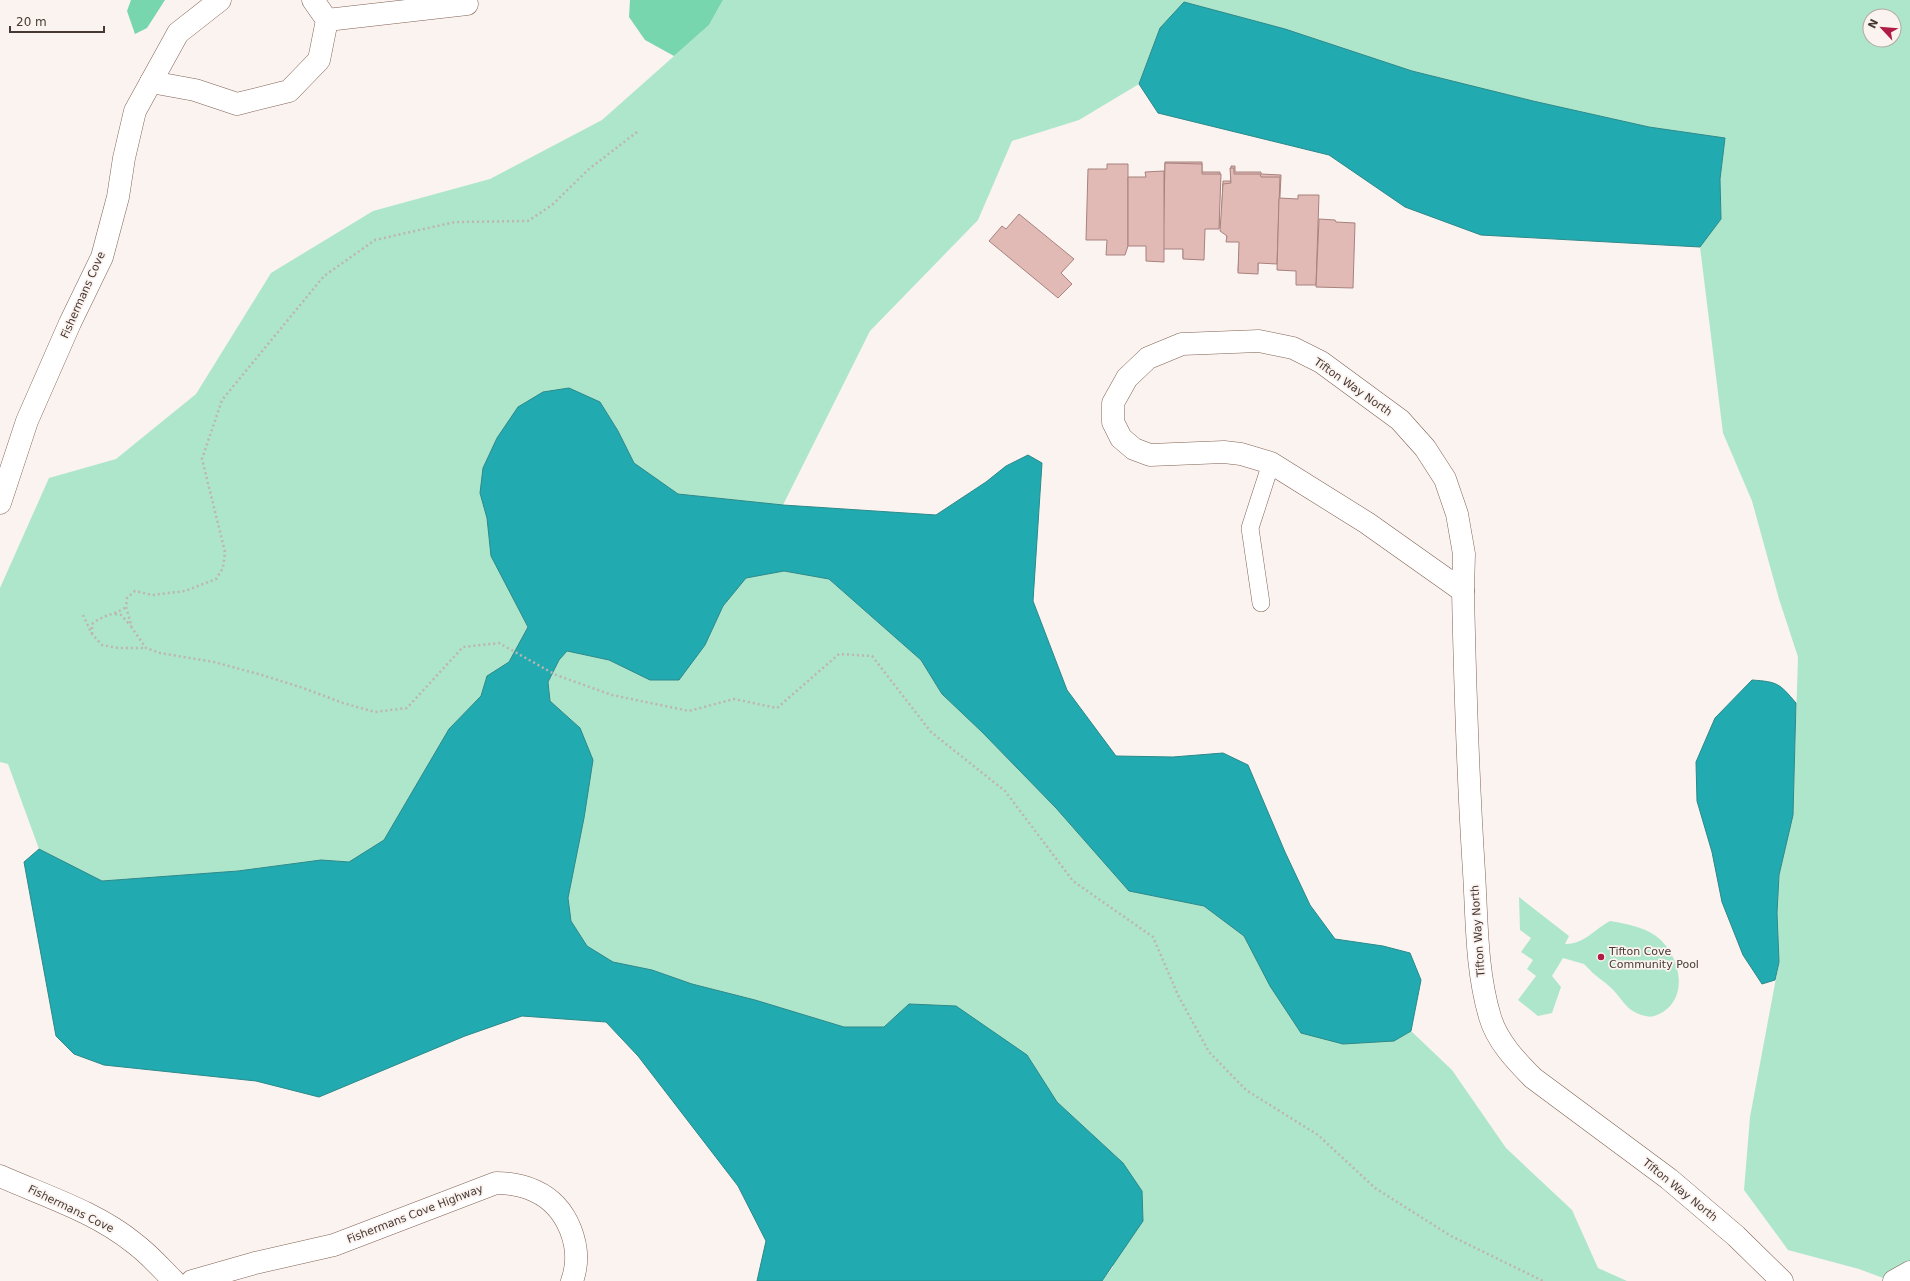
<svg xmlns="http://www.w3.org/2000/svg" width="1910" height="1281" viewBox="0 0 1910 1281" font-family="'DejaVu Sans',sans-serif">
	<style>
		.green { fill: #aee6cb; fill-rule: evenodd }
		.forest { fill: #77d6ad }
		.water { fill: #21abb0; stroke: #2c898a }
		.building { fill: #e1b9b5; stroke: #a7827e }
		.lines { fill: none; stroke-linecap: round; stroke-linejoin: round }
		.service-casing { stroke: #806253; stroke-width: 18 }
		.minor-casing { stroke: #806253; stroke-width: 23 }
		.path { stroke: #beb4b0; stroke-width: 2.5; stroke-dasharray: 2 3; stroke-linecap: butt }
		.service { stroke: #fff; stroke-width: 17 }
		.minor { stroke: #fff; stroke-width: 22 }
		.poi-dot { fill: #af1c45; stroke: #fbf3f0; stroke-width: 1.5 }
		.labels { text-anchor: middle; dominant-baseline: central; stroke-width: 3.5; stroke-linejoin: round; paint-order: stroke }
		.street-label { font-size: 11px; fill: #473932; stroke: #fbf3f0 }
		.poi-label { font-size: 11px; fill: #473932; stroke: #fbf3f0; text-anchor: start }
	</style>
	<rect width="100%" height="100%" fill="#fbf3f0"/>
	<g class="green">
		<path d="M723,0H1910V1281H1891L1859,1269L1788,1250L1744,1190L1750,1117L1779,962L1777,913L1779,875L1793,815L1798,657L1779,599L1752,501L1723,433L1700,247L1721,219L1720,179L1725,138L1649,127L1533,101L1412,71L1285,29L1184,2L1160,28L1139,84L1079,120L1012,141L978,220L870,331L783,505L678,494L634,463L618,431L600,402L497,438L483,468L480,493L487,518L515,601L528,627L509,662L487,676L481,696L449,729L384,840L349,862L321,860L238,871L102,881L39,849L8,764L0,762V588L49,478L116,459L196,394L271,273L373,211L490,179L602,120L709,25ZM1870,16H1894V40H1870Z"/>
		<polygon points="784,571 829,579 921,660 942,694 982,732 1056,808 1129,891 1204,906 1244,936 1270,986 1394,1041 1411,1031 1452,1070 1506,1148 1572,1210 1598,1268 1627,1281 1102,1281 1113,1267 1123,1163 1057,1102 1027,1055 909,1004 884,1027 844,1027 755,1000 692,984 652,970 613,962 587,946 571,921 568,898 584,818 580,728 550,701 548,682 559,660 566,651 609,660 650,680 705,645 723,606 746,578"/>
		<path d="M1519,897L1569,936L1565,944C1583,945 1595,929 1610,921C1627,924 1641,926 1656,936C1679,953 1690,995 1663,1012C1657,1015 1652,1018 1646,1016C1625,1012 1623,998 1609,986C1603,980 1596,977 1590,970C1588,968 1586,966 1584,964C1577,962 1570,960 1563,958L1552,976L1561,987L1552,1013L1538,1016L1518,1000L1536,976L1527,969L1533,960L1521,952L1531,938L1520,930Z"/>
	</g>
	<g class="forest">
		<polygon points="131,0 165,0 147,28 135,34 127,11"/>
		<polygon points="630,0 723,0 709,25 674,56 645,40 629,17"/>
	</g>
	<g class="water">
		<polygon points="1184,2 1285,29 1412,71 1533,101 1649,127 1725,138 1720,179 1721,219 1700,247 1481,235 1405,207 1329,155 1158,113 1139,84 1160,28"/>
		<polygon points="569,388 600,402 618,431 634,463 678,494 783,505 936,515 986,482 1006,466 1028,455 1042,463 1033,601 1067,690 1116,756 1173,757 1223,753 1248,765 1285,852 1310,905 1335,939 1383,946 1410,953 1421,980 1411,1031 1394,1041 1343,1044 1301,1033 1270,986 1244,936 1204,906 1129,891 1056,808 982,732 942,694 921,660 829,579 784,571 746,578 723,606 705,645 679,680 650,680 609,660 567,651 559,660 548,682 550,701 580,728 593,760 584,818 568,898 571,921 587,946 613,962 652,970 692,984 755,1000 844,1027 884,1027 909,1004 956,1006 1027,1055 1057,1102 1123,1163 1142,1191 1143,1221 1102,1281 757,1281 766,1241 738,1186 638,1056 606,1022 522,1016 465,1036 319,1097 256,1081 104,1065 74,1054 56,1036 24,862 39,849 102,881 238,871 321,860 349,862 384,840 449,729 481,696 487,676 509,662 528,627 491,556 487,518 480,493 483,468 497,438 518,407 543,392"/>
		<path d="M1752,680C1778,682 1779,683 1796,703L1793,815L1779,875L1777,913L1779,962L1775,980L1762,984L1743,955L1722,902L1712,852L1697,801L1696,762L1715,718Z"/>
	</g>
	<g class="building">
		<polygon points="1165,162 1202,162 1202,172 1220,172 1219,228 1204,228 1203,259 1183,258 1183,248 1163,247"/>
		<polygon points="1165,163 1202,164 1202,174 1221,174 1219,229 1205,229 1204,260 1183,259 1183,249 1163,249"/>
		<polygon points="1107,164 1128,164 1128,246 1125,255 1106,255 1107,240 1086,240 1088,169 1107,169"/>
		<polygon points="1231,166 1235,166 1235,172 1261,172 1261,174 1281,175 1277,261 1258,260 1258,271 1238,271 1240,240 1227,239 1227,233 1221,229 1223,181 1231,181"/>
		<polygon points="1230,168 1234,168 1234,174 1260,174 1261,177 1280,177 1277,264 1258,263 1258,274 1238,273 1239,242 1226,242 1227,236 1220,231 1223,184 1231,183"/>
		<polygon points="1164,171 1164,262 1146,261 1146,246 1128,246 1128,177 1146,177 1145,172"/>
		<polygon points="1298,195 1319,195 1316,285 1296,285 1296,271 1277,270 1279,198 1298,199"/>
		<polygon points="1019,214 1074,259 1061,273 1072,284 1058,298 989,241 1002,226 1006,229"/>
		<polygon points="1319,219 1335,220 1336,222 1355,223 1353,288 1316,287"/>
	</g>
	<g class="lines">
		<g class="service-casing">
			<polyline id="service" points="1261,603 1250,528 1271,463"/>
		</g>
		<g class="minor-casing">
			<g id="minor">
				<polyline points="327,20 467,4"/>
				<polyline points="151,82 195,90 237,104 289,91 319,60 327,20 313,0"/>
				<polygon points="1259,341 1293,348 1321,362 1400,420 1425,448 1445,479 1457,514 1464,554 1463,591 1367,523 1271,463 1241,454 1224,452 1150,455 1134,449 1121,438 1113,422 1113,403 1127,378 1148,358 1182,344"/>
				<polyline points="0,503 27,421 70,323 102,257 118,197 124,158 135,111 178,33 220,0"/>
				<path d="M1463,591C1465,685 1468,779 1474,872C1477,920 1476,970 1490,1017C1497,1041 1516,1061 1533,1078L1669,1179L1736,1236L1782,1281"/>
				<path d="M0,1176C45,1196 96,1212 134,1243C149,1254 161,1268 174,1281"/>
				<path d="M192,1281L255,1263L334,1245L496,1183C510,1183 522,1185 535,1191C568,1206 584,1248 572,1281"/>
				<polyline points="1894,1281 1910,1272"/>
			</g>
		</g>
		<g class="path">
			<polyline points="637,132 589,169 552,205 528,221 455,222 375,240 324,276 222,400 202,459 225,552 223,568 216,579 185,591 152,595 135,591 127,598 126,607 132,628 146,648 160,653 214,662 262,675 303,688 343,703 375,712 407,708 463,647 499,643 556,675 612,695 689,711 734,699 777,708 839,654 872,656 931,732 1005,791 1073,881 1153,937 1178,995 1209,1052 1246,1090 1318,1135 1375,1188 1451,1236 1543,1281"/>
			<polyline points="115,614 121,615 131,626"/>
			<polyline points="83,615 92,634 102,645 118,648 146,648"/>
			<path d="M92,634V624C102,615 115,615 126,607"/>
		</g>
		<use href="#service" class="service"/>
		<use href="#minor" class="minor"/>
	</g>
	<circle class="poi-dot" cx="1601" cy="957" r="4"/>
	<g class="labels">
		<g class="street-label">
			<text transform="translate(83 295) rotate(-66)">Fishermans Cove</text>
			<text transform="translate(1353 387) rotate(35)">Tifton Way North</text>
			<text transform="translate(1478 931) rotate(-94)">Tifton Way North</text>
			<text transform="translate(1680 1190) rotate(39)">Tifton Way North</text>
			<text transform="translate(71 1209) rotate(26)">Fishermans Cove</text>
			<text transform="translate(415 1214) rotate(-21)">Fishermans Cove Highway</text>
		</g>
		<g class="poi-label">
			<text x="1609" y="951">Tifton Cove<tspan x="1609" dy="13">Community Pool</tspan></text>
		</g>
	</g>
	<g transform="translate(1882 28) rotate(296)"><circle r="19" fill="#fbf3f0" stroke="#b3a9a4"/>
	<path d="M0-3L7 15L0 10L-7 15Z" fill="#af1c45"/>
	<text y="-6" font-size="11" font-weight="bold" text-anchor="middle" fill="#473932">N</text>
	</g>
	<path d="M10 26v6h94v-6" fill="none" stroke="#473932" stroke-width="2"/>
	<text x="16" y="26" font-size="12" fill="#473932" stroke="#fbf3f0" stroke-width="3" paint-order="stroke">20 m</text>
</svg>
